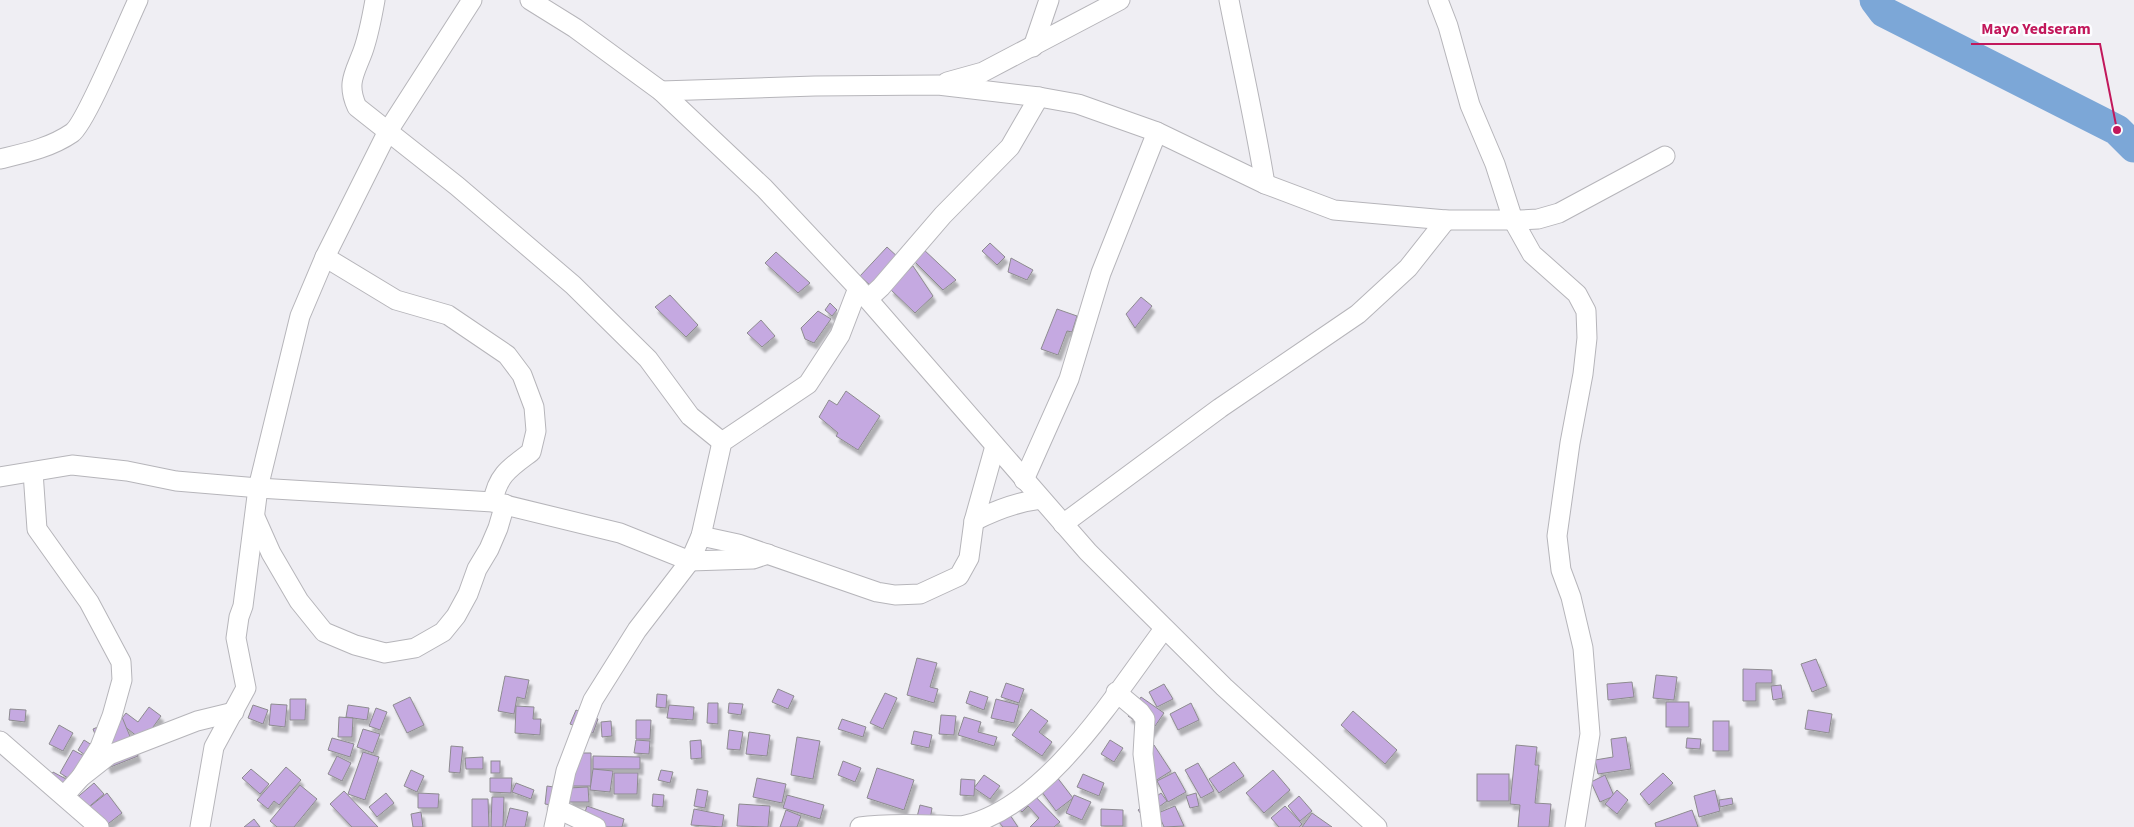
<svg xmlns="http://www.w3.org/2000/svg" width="2134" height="827" viewBox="0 0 2134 827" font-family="'Source Sans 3',sans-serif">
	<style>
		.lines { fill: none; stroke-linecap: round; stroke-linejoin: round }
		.river { stroke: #7ca7d7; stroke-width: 31 }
		.building { fill: #c5a9e1; stroke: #8d8b8f; filter: url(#shadow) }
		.minor-casing { stroke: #b6b5ba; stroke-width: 21 }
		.minor { stroke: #fff; stroke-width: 19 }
		.leader { fill: none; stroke: #c2185b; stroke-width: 2 }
		.callout-dot { fill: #c2185b; stroke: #fcfcff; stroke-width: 2 }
		.callout-label { font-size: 16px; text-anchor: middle; font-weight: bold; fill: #c2185b; stroke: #fcfcff; stroke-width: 5; stroke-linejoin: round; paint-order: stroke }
	</style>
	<defs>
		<filter id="shadow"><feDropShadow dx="3" dy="5.5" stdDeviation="1" flood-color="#0004"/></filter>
	</defs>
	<rect width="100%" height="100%" fill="#efeef3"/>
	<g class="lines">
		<polyline class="river" points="1875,0 1884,12 2117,130 2134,147"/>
	</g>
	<g class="building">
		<polygon points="990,243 1005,257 997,265 982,251"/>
		<polygon points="887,247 900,259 872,287 860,276"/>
		<polygon points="922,248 956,280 943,290 912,259"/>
		<polygon points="776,252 810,283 798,293 765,263"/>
		<polygon points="1011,258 1033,270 1027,280 1008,272"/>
		<polygon points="913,266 933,296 915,313 890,289"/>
		<polygon points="670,295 698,325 686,337 655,307"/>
		<polygon points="1141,297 1152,306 1135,328 1126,314"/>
		<polygon points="830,303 837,310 832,316 825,310"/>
		<polygon points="1057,309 1077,316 1072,332 1067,331 1058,355 1041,349"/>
		<polygon points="818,311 831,319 814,343 805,339 801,328"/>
		<polygon points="761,320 775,336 762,347 747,333"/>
		<polygon points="846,391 880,416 858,450 836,436 838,433 819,417 829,400 837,405"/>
		<polygon points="917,658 937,663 930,687 938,689 934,703 907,695"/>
		<polygon points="1816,659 1827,686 1812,692 1801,664"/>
		<polygon points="1743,669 1772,670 1772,683 1756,683 1756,701 1743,701"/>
		<polygon points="1656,675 1677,677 1674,700 1653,698"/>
		<polygon points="505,676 529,680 525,699 517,697 514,714 498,711"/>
		<polygon points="1632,682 1634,697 1608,700 1607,684"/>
		<polygon points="1006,683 1024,689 1019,703 1001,697"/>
		<polygon points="1164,684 1173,699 1157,707 1149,692"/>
		<polygon points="1781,685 1783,698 1773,700 1771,686"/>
		<polygon points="778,689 794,696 788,709 772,702"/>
		<polygon points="970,691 988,697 984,710 966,703"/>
		<polygon points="885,693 897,698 883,729 870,723"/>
		<polygon points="657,694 667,695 666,708 656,707"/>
		<polygon points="410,697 424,725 407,733 393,705"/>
		<polygon points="1141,697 1164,713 1151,732 1128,716"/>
		<polygon points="290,699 306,699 305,720 290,720"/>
		<polygon points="996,699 1019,705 1014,723 991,718"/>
		<rect x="1666" y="702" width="23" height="25"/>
		<polygon points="708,703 718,703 718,724 707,723"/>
		<polygon points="729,703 743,704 741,715 728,713"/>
		<polygon points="1191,703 1199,720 1178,730 1170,714"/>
		<polygon points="271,704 287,705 285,727 269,725"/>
		<polygon points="253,705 268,710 263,724 248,718"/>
		<polygon points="348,705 369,708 367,720 346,717"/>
		<polygon points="669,705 694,707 693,720 667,718"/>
		<polygon points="516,706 534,707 533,719 541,719 540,735 515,733"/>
		<polygon points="149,707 161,716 143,741 119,722 126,713 138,722"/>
		<polygon points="376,708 387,712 380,730 369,726"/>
		<polygon points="10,709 26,710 25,722 9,720"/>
		<polygon points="1031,709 1048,721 1039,732 1052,742 1042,756 1012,735"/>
		<polygon points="576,710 598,719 593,733 570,724"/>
		<polygon points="1808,710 1832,714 1829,733 1805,729"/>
		<polygon points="1353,711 1397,750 1385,764 1341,725"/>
		<polygon points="941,715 956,716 954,735 939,734"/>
		<polygon points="122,717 138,756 108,768 93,729"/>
		<polygon points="339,717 353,718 352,737 338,737"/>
		<polygon points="964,717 981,722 978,732 997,737 994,746 958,735"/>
		<polygon points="842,719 866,727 863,737 838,729"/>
		<polygon points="636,720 651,720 650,739 636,739"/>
		<polygon points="611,721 612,736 602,737 601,722"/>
		<rect x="1713" y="721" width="16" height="30"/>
		<polygon points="59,725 73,733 63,751 49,744"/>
		<polygon points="363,729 380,734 373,753 357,747"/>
		<polygon points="729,730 743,732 740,750 727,749"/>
		<polygon points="914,731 932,735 929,748 911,744"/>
		<polygon points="749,732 770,735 767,756 746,754"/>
		<polygon points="797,737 820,741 813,779 791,775"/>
		<polygon points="1626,737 1631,769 1598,774 1595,760 1613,757 1611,739"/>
		<polygon points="332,738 354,744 350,757 328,750"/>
		<polygon points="1687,738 1701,739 1700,749 1686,748"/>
		<polygon points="84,740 95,747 88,757 78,750"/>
		<polygon points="636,740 650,741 649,754 634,753"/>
		<polygon points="701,740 702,758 691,759 690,741"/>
		<polygon points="1110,740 1123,748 1114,762 1101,754"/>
		<polygon points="1154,745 1171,771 1155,781 1139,754"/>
		<polygon points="1516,745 1537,747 1535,765 1539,765 1535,803 1551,804 1549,827 1518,827 1520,805 1510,804"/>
		<polygon points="451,746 463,747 460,773 449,772"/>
		<polygon points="73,750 84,756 71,780 60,773"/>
		<polygon points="363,752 379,757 365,800 348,794"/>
		<polygon points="575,753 591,753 591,786 557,786"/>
		<polygon points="337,756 351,763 342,781 328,774"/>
		<polygon points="593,756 640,757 640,769 593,769"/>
		<polygon points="483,757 483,769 466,769 465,758"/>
		<rect x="491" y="761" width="9" height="12"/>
		<polygon points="843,761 861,768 855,782 838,775"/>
		<polygon points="1234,762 1244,776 1219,793 1209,779"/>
		<polygon points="1198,763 1214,791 1201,798 1185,770"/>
		<polygon points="286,767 301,780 279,805 274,801 268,809 257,800"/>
		<polygon points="877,768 914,780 904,810 867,798"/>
		<polygon points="251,769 269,784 260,794 242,778"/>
		<polygon points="593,769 613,771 610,792 590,790"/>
		<polygon points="411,770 424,776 417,792 404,786"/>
		<polygon points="661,770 673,772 670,783 658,780"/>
		<polygon points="1273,770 1290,790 1264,813 1246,793"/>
		<polygon points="53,772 66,779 59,793 45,785"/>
		<polygon points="1053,772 1073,798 1056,811 1036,784"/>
		<polygon points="1175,772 1186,792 1168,802 1157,781"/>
		<polygon points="614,773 638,773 637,794 614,794"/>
		<polygon points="1663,773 1673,783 1649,805 1640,794"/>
		<polygon points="1083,774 1104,783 1099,796 1077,787"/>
		<rect x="1477" y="774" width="32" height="27"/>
		<polygon points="984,775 1000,786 990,799 974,788"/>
		<polygon points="1605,775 1614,796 1600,802 1591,782"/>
		<polygon points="490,778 512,778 511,793 490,792"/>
		<polygon points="757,778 786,784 782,803 753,797"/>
		<polygon points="961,779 975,780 974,796 960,795"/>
		<polygon points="94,783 104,794 84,811 74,800"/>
		<polygon points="516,783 534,790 531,799 512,792"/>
		<polygon points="300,785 317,799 294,827 277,827 270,821"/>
		<polygon points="547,786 567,789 564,807 545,804"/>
		<polygon points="588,787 589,802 569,802 568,788"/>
		<polygon points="697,789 708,791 705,808 694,806"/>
		<polygon points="1617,790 1628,800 1617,814 1605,804"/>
		<polygon points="1715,790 1720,811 1699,817 1694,796"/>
		<polygon points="344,791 378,827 352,827 330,804"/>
		<polygon points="1030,791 1060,822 1054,827 1030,827 1039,818 1028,806 1022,812 1015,804"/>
		<polygon points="107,793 122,813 104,827 88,808"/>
		<polygon points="386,793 394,803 377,817 369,807"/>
		<polygon points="418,793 439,794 438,808 418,808"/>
		<polygon points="1161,793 1167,801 1144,818 1138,810"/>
		<polygon points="1196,793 1199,806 1190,808 1186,796"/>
		<polygon points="653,794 664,795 663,807 652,806"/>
		<polygon points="787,795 824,805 820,819 783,808"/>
		<polygon points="1074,795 1091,802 1082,820 1066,813"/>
		<polygon points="1299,796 1312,811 1300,821 1288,806"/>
		<polygon points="492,797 504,797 503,827 491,827"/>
		<polygon points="1732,798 1733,804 1720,807 1719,800"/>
		<polygon points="472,799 488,799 489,827 472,827"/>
		<polygon points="739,804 770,806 768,827 737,826"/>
		<polygon points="920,805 932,808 930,820 917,817"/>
		<polygon points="587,806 624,819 622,827 580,827"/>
		<polygon points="1175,806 1184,826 1164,827 1158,813"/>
		<polygon points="1285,806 1302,824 1299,827 1279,827 1271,818"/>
		<polygon points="510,808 528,812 525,827 505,827"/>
		<polygon points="694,809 724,815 722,827 691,825"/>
		<polygon points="1101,809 1123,810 1123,826 1101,826"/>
		<polygon points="786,810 801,816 797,827 780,827"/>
		<polygon points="1692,810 1698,827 1656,827 1655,823"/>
		<polygon points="421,812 423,827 413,827 411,814"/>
		<polygon points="1008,812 1018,827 1003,827 997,820"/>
		<polygon points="1312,813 1332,827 1302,827"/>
		<polygon points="254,819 260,827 244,827"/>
	</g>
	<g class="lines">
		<g class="minor-casing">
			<g id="minor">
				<path d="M375,0C372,17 369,34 363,51C355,73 346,83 357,107L457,186L573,285L648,359L690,416L722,442"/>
				<polyline points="530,0 575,28 661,91 764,188 858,288 1088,552 1224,687 1377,827"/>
				<path d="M1229,0C1241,61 1255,122 1265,184"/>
				<polyline points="1438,0 1448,26 1470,105 1495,164 1513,220 1532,254 1577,294 1586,311 1587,338 1583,374 1570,443 1557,536 1561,570 1571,597 1583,648 1590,734 1575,827"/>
				<polyline points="1033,47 1049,0"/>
				<polyline points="947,82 983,72 1120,0"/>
				<polyline points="661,91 815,86 938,85 1039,97 1078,104 1157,132 1265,184 1334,210 1446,220 1520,220 1538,219 1559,213 1665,156"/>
				<path d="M0,159C25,153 50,148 72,133C86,123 127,23 138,0"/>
				<path d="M325,257L396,300L448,315L507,355L522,375L534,407L536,431L531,452C511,467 497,475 493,502"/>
				<polyline points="868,299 881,287 943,215 1010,147 1039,97"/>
				<polyline points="33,472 37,529 89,602 121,662 122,680 112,716 100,747 81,777"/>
				<polyline points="0,477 72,465 127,471 176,481 258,488 493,502 620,533 690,561 753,559 768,554"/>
				<polyline points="1024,480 1069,379 1101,273 1157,132"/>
				<polyline points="255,517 271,553 299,601 324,632 355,645 385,653 415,648 443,632 456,616 468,594 477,569 489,549 498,528 505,504"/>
				<path d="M974,521C996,510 1016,502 1041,499"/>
				<polyline points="1063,524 1220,408 1358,314 1408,268 1446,220"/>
				<polyline points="701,536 738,544 877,592 895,595 920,594 959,576 969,558 974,521 995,446"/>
				<polyline points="1116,692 1140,712 1145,719 1143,754 1152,827"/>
				<polyline points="0,741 99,827"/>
				<polyline points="64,796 81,777 109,755 197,721 234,712"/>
				<polyline points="558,809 596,827"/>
				<polyline points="200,827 214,747 246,688 236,638 239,617 243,606 258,488 300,316 325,257 388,131 472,0"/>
				<polyline points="554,827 566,771 593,700 637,630 690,561 701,536 722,442 808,384 840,335 858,288"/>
				<path d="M860,827C886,823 914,825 940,825C948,825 958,827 966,825C1047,806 1116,693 1164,629"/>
			</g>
		</g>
		<use href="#minor" class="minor"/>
	</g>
	<path class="leader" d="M2117 130L2100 44H1971"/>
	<circle class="callout-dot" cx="2117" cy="130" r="5"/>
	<g class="callout-label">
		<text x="2036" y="34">Mayo Yedseram</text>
	</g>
</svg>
